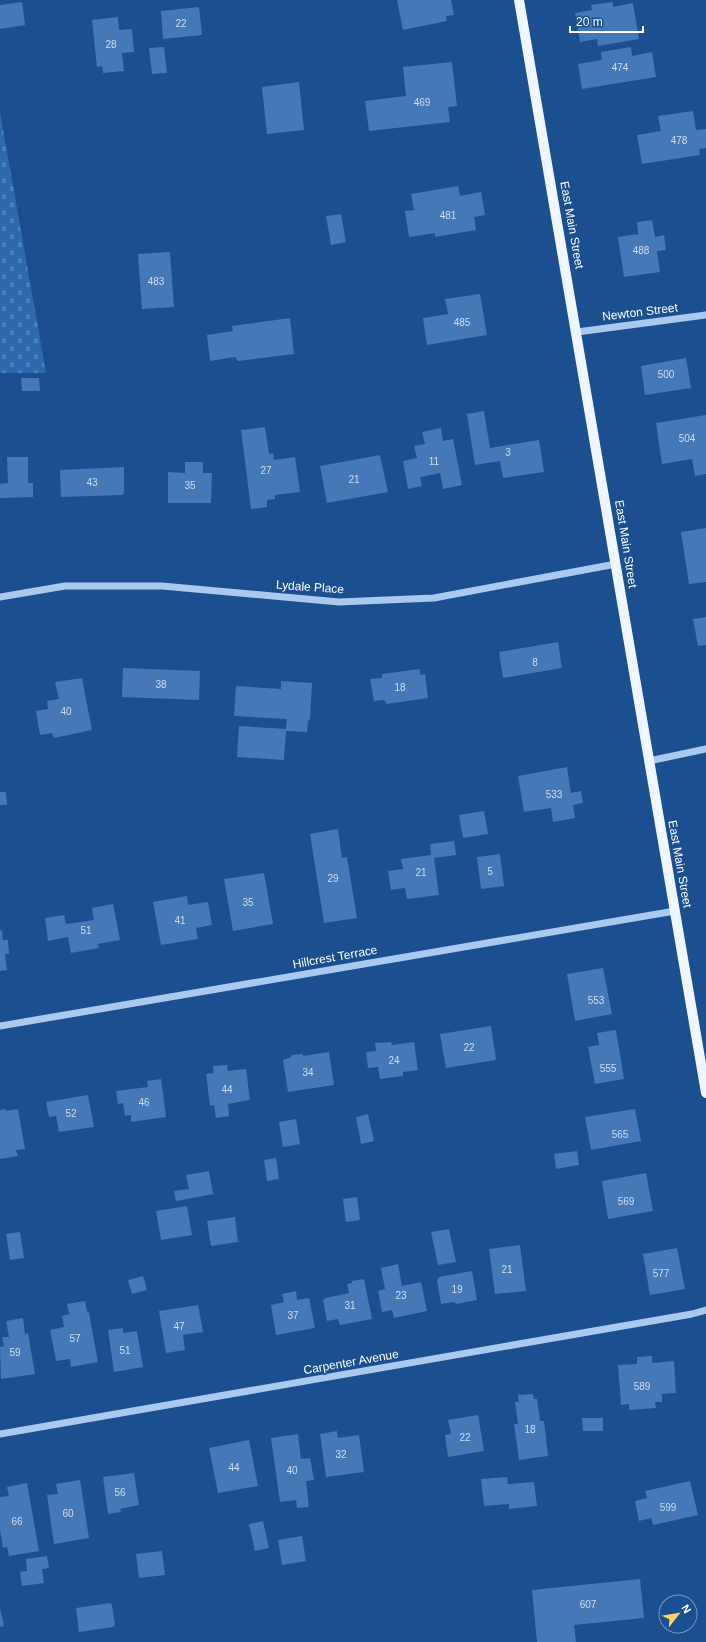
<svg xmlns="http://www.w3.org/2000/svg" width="706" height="1642" font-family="Arial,sans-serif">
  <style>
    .cemetery { fill: url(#cemetery-stones) }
    .building { fill: #4478b7 }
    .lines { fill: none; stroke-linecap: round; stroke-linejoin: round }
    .minor { stroke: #a9c9ee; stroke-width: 7 }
    .major { stroke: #f0f6ff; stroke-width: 10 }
    .labels { text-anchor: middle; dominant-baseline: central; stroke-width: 3.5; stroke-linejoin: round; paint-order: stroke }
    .number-label { font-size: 10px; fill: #d0dded }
    .street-label { font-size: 12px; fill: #fff; stroke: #1b4f8f }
  </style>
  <defs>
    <pattern id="cemetery-stones" width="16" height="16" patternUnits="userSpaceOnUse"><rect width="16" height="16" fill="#2e69ad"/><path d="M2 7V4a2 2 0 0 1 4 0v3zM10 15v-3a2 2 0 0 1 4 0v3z" fill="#4d80b9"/></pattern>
  </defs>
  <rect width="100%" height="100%" fill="#1b4f8f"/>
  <path class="cemetery" d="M0 112 46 373H0Z"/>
  <path class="building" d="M397 0H451L454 15 446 16 447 21 403 30Z
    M22 2 25 25 0 29V5Z
    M613 2V7L633 3 639 39 598 46 597 39 580 42 575 13 592 10 591 5Z
    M199 7 202 35 163 39 161 11Z
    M118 17 119 30 132 29 134 52 122 53 124 71 103 73 102 66 97 67 92 20Z
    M164 47 167 73 152 74 149 48Z
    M631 47 632 56 652 52 656 77 582 89 578 64 602 60 601 52Z
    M452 62 457 106 448 107 450 122 369 131 365 101 406 96 403 67Z
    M299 82 304 130 267 134 262 87Z
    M693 111 696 130 706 129V148L699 149 700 155 642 164 637 135 661 131 658 116Z
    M458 186 460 196 481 192 485 215 474 217 476 230 435 237V233L409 237 405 211 414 210 411 194Z
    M341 214 346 242 331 245 326 216Z
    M652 220 655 237 664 235 666 250 657 251 660 272 624 277 618 237 638 234 637 222Z
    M170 252 174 307 142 309 138 254Z
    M480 294 487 335 427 345 423 318 448 314 445 299Z
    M290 318 294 354 238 361 235 357 210 361 207 335 233 331 232 326Z
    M686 358 691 388 645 395 641 366Z
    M21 378H39L40 391H22Z
    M484 411 490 448 539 440 544 472 503 478 500 461 475 465 467 414Z
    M706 415V474L695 476 692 459 662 464 656 423Z
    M265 427 269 454 273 453 274 460 295 457 300 492 275 495V499L267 500V507L251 509 241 430Z
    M441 428 443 441 453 439 462 485 443 489 440 473 420 477 422 486 408 489 403 461 417 458 414 446 425 444 422 432Z
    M380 455 388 492 327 503 320 466Z
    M7 457H28V483H33V497L0 498V484L8 483Z
    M185 462H203V473H212L211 503H168V472L185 473Z
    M124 467V493L122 495 61 497 60 470Z
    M706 528V582L689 584 681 532Z
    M706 617V645L698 646 693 619Z
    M558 642 562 668 503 678 499 652Z
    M123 668 200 671 199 700 122 697Z
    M420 669V675L425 674 428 698 387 704 384 700 374 701 370 679 382 678V674Z
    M82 678 92 730 54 738 52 733 40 735 36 711 48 709 47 701 59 699 55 682Z
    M281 681 312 683 310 719 308 721 307 732 286 731 284 760 237 757 239 726 286 729 287 719 234 716 236 686 281 689Z
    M567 767 571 793 581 791 583 803 573 805 575 818 553 822 551 808 524 812 518 776Z
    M0 792H6L7 805H0Z
    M484 811 488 834 463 838 459 815Z
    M338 829 342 858 347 857 357 918 324 923 310 834Z
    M454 841 456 855 434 858 439 895 407 899 405 888 391 890 388 871 403 869 401 859 431 855 430 844Z
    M500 854 504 886 481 889 477 857Z
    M264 873 273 924 233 931 224 879Z
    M187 896 188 905 208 902 212 925 196 928 198 939 161 945 153 902Z
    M113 904 120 940 98 944 99 948 71 953 68 937 48 941 45 918 64 915 66 924 94 920 92 908Z
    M2 930 3 940H8L9 954H5L7 970 0 971V931Z
    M603 968 612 1014 575 1021 567 974Z
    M491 1026 496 1060 446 1068 440 1034Z
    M616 1030 624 1079 595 1084 588 1047 599 1045 597 1033Z
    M391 1042 392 1045 414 1042 418 1070 403 1072V1076L380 1079 378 1067 368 1068 366 1052 376 1051 375 1043Z
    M329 1052 334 1085 288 1092 283 1060 290 1058 292 1055 303 1054V1056Z
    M227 1065 228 1071 246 1069 250 1100 228 1104 229 1116 216 1118 214 1105 210 1106 206 1074 214 1073 213 1066Z
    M161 1079 166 1117 131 1122V1115L125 1116 123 1103 118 1104 116 1091 148 1087 147 1081Z
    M88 1095 94 1127 59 1132 56 1116 49 1117 46 1102Z
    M6 1109V1111L18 1109 25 1149 16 1150 18 1156 0 1159V1110Z
    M635 1109 641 1141 591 1150 585 1117Z
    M368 1114 374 1141 361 1144 356 1117Z
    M296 1119 300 1144 283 1147 279 1122Z
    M577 1151 579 1165 556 1169 554 1154Z
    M276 1158 279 1179 267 1181 264 1160Z
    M209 1171 213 1194 176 1201 174 1191 189 1189 186 1175Z
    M646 1173 653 1211 608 1219 602 1181Z
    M357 1197 360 1220 346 1222 343 1199Z
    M187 1206 192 1235 161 1240 156 1211Z
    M235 1217 238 1242 211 1246 207 1221Z
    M449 1229 456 1262 438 1265 431 1232Z
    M20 1232 24 1258 10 1260 6 1234Z
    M520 1245 526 1291 495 1294 489 1249Z
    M677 1248 685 1289 650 1295 643 1254Z
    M398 1264 402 1286 421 1282 427 1311 394 1318 392 1310 382 1312 378 1291 385 1289 381 1268Z
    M472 1271 477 1300 456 1304 454 1302 441 1304 437 1280 439 1277Z
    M143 1276 147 1290 132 1294 128 1280Z
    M364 1279 372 1319 340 1325 338 1319 327 1321 323 1300 326 1298 349 1293 347 1284 352 1283V1281Z
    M296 1291 297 1300 309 1298 315 1328 276 1335 271 1305 284 1302 282 1294Z
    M85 1301 87 1311 89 1313 98 1362 71 1367 70 1359 56 1361 50 1330 64 1327 62 1316 69 1314 67 1304Z
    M198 1305 203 1332 183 1335 185 1350 166 1353 159 1311Z
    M23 1318 25 1334 28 1333 35 1374 1 1379 0 1347 4 1346 2 1337H9L6 1321Z
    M123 1328V1333L137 1331 143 1367 114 1372 108 1330Z
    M652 1356V1363L674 1361 676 1393 662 1394V1402H655L656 1408 629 1410V1404L621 1405 618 1365 637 1364V1357Z
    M533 1394 534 1399H537L540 1421H544L548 1456 519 1460 514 1424H518L515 1402H519L518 1395Z
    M478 1415 484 1451 448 1457 445 1435 451 1434 448 1420Z
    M582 1418H603V1431H583Z
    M337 1431 338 1438 359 1435 364 1472 326 1477 320 1434Z
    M298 1434 301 1459 310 1458 314 1480 306 1481 309 1507 297 1508 296 1500 280 1502 271 1438Z
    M249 1440 258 1486 218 1493 209 1448Z
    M134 1473 139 1505 120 1509 121 1512 108 1514 103 1477Z
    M507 1477 508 1484 534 1482 537 1506 509 1509V1504L484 1506 481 1479Z
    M80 1480 89 1538 54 1544 47 1495 58 1494 56 1484Z
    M690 1481 698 1515 653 1525 651 1518 639 1521 635 1501 647 1498 645 1491Z
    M27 1483 39 1551 9 1556 7 1547 3 1548 0 1530V1497L9 1496 7 1487Z
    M263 1521 269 1548 255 1551 249 1524Z
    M302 1536 306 1561 282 1565 278 1540Z
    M162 1551 165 1575 139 1578 136 1554Z
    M47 1556 49 1568 42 1569 44 1583 22 1586 20 1572 27 1571 26 1559Z
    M640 1579 644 1618 574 1625 576 1642H537L532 1590Z
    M110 1603 112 1605 115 1625 113 1627 79 1632 76 1608Z
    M0 1608 4 1626 0 1627Z"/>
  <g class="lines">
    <path class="minor" d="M577 332 706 315
      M0 597 65 586H162L339 602 434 598 616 564
      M649 761 706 749
      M0 1026 675 911
      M0 1434 692 1314 706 1310"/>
    <path class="major" d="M519 0 706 1093"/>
  </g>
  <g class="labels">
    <g class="number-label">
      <text x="181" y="23">22</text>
      <text x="111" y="44">28</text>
      <text x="620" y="67">474</text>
      <text x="422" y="102">469</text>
      <text x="679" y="140">478</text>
      <text x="448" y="215">481</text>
      <text x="641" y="250">488</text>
      <text x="156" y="281">483</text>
      <text x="462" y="322">485</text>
      <text x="666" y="374">500</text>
      <text x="687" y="438">504</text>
      <text x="508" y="452">3</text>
      <text x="434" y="461">11</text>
      <text x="266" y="470">27</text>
      <text x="354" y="479">21</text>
      <text x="92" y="482">43</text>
      <text x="190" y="485">35</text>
      <text x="535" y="662">8</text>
      <text x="161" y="684">38</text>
      <text x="400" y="687">18</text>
      <text x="66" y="711">40</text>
      <text x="554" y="794">533</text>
      <text x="490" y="871">5</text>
      <text x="421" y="872">21</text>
      <text x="333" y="878">29</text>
      <text x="248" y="902">35</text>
      <text x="180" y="920">41</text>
      <text x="86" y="930">51</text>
      <text x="596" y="1000">553</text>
      <text x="469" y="1047">22</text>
      <text x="394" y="1060">24</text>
      <text x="608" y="1068">555</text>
      <text x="308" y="1072">34</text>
      <text x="227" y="1089">44</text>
      <text x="144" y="1102">46</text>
      <text x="71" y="1113">52</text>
      <text x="620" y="1134">565</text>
      <text x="626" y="1201">569</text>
      <text x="507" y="1269">21</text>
      <text x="661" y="1273">577</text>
      <text x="457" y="1289">19</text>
      <text x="401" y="1295">23</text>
      <text x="350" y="1305">31</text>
      <text x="293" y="1315">37</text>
      <text x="179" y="1326">47</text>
      <text x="75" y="1338">57</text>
      <text x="125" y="1350">51</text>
      <text x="15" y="1352">59</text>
      <text x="642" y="1386">589</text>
      <text x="530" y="1429">18</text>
      <text x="465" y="1437">22</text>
      <text x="341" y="1454">32</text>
      <text x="234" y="1467">44</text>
      <text x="292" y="1470">40</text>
      <text x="120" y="1492">56</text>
      <text x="668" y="1507">599</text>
      <text x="68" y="1513">60</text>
      <text x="17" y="1521">66</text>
      <text x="588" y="1604">607</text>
    </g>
    <g class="street-label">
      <text transform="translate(572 225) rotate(80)">East Main Street</text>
      <text transform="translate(640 312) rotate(-7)">Newton Street</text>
      <text transform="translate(626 544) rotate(81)">East Main Street</text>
      <text transform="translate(310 587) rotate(4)">Lydale Place</text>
      <text transform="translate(680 864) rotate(80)">East Main Street</text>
      <text transform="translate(335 957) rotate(-10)">Hillcrest Terrace</text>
      <text transform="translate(351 1362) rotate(-10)">Carpenter Avenue</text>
    </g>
  </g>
  <g transform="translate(678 1614) rotate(59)"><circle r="19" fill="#1b4f8f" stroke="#7695bc"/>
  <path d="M0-3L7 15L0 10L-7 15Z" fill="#ffd166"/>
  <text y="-6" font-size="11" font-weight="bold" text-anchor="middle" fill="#ffffff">N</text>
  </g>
  <path d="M570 26v6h73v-6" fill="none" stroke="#ffffff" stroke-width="2"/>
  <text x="576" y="26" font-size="12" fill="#ffffff" stroke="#1b4f8f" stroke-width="3" paint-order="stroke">20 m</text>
</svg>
